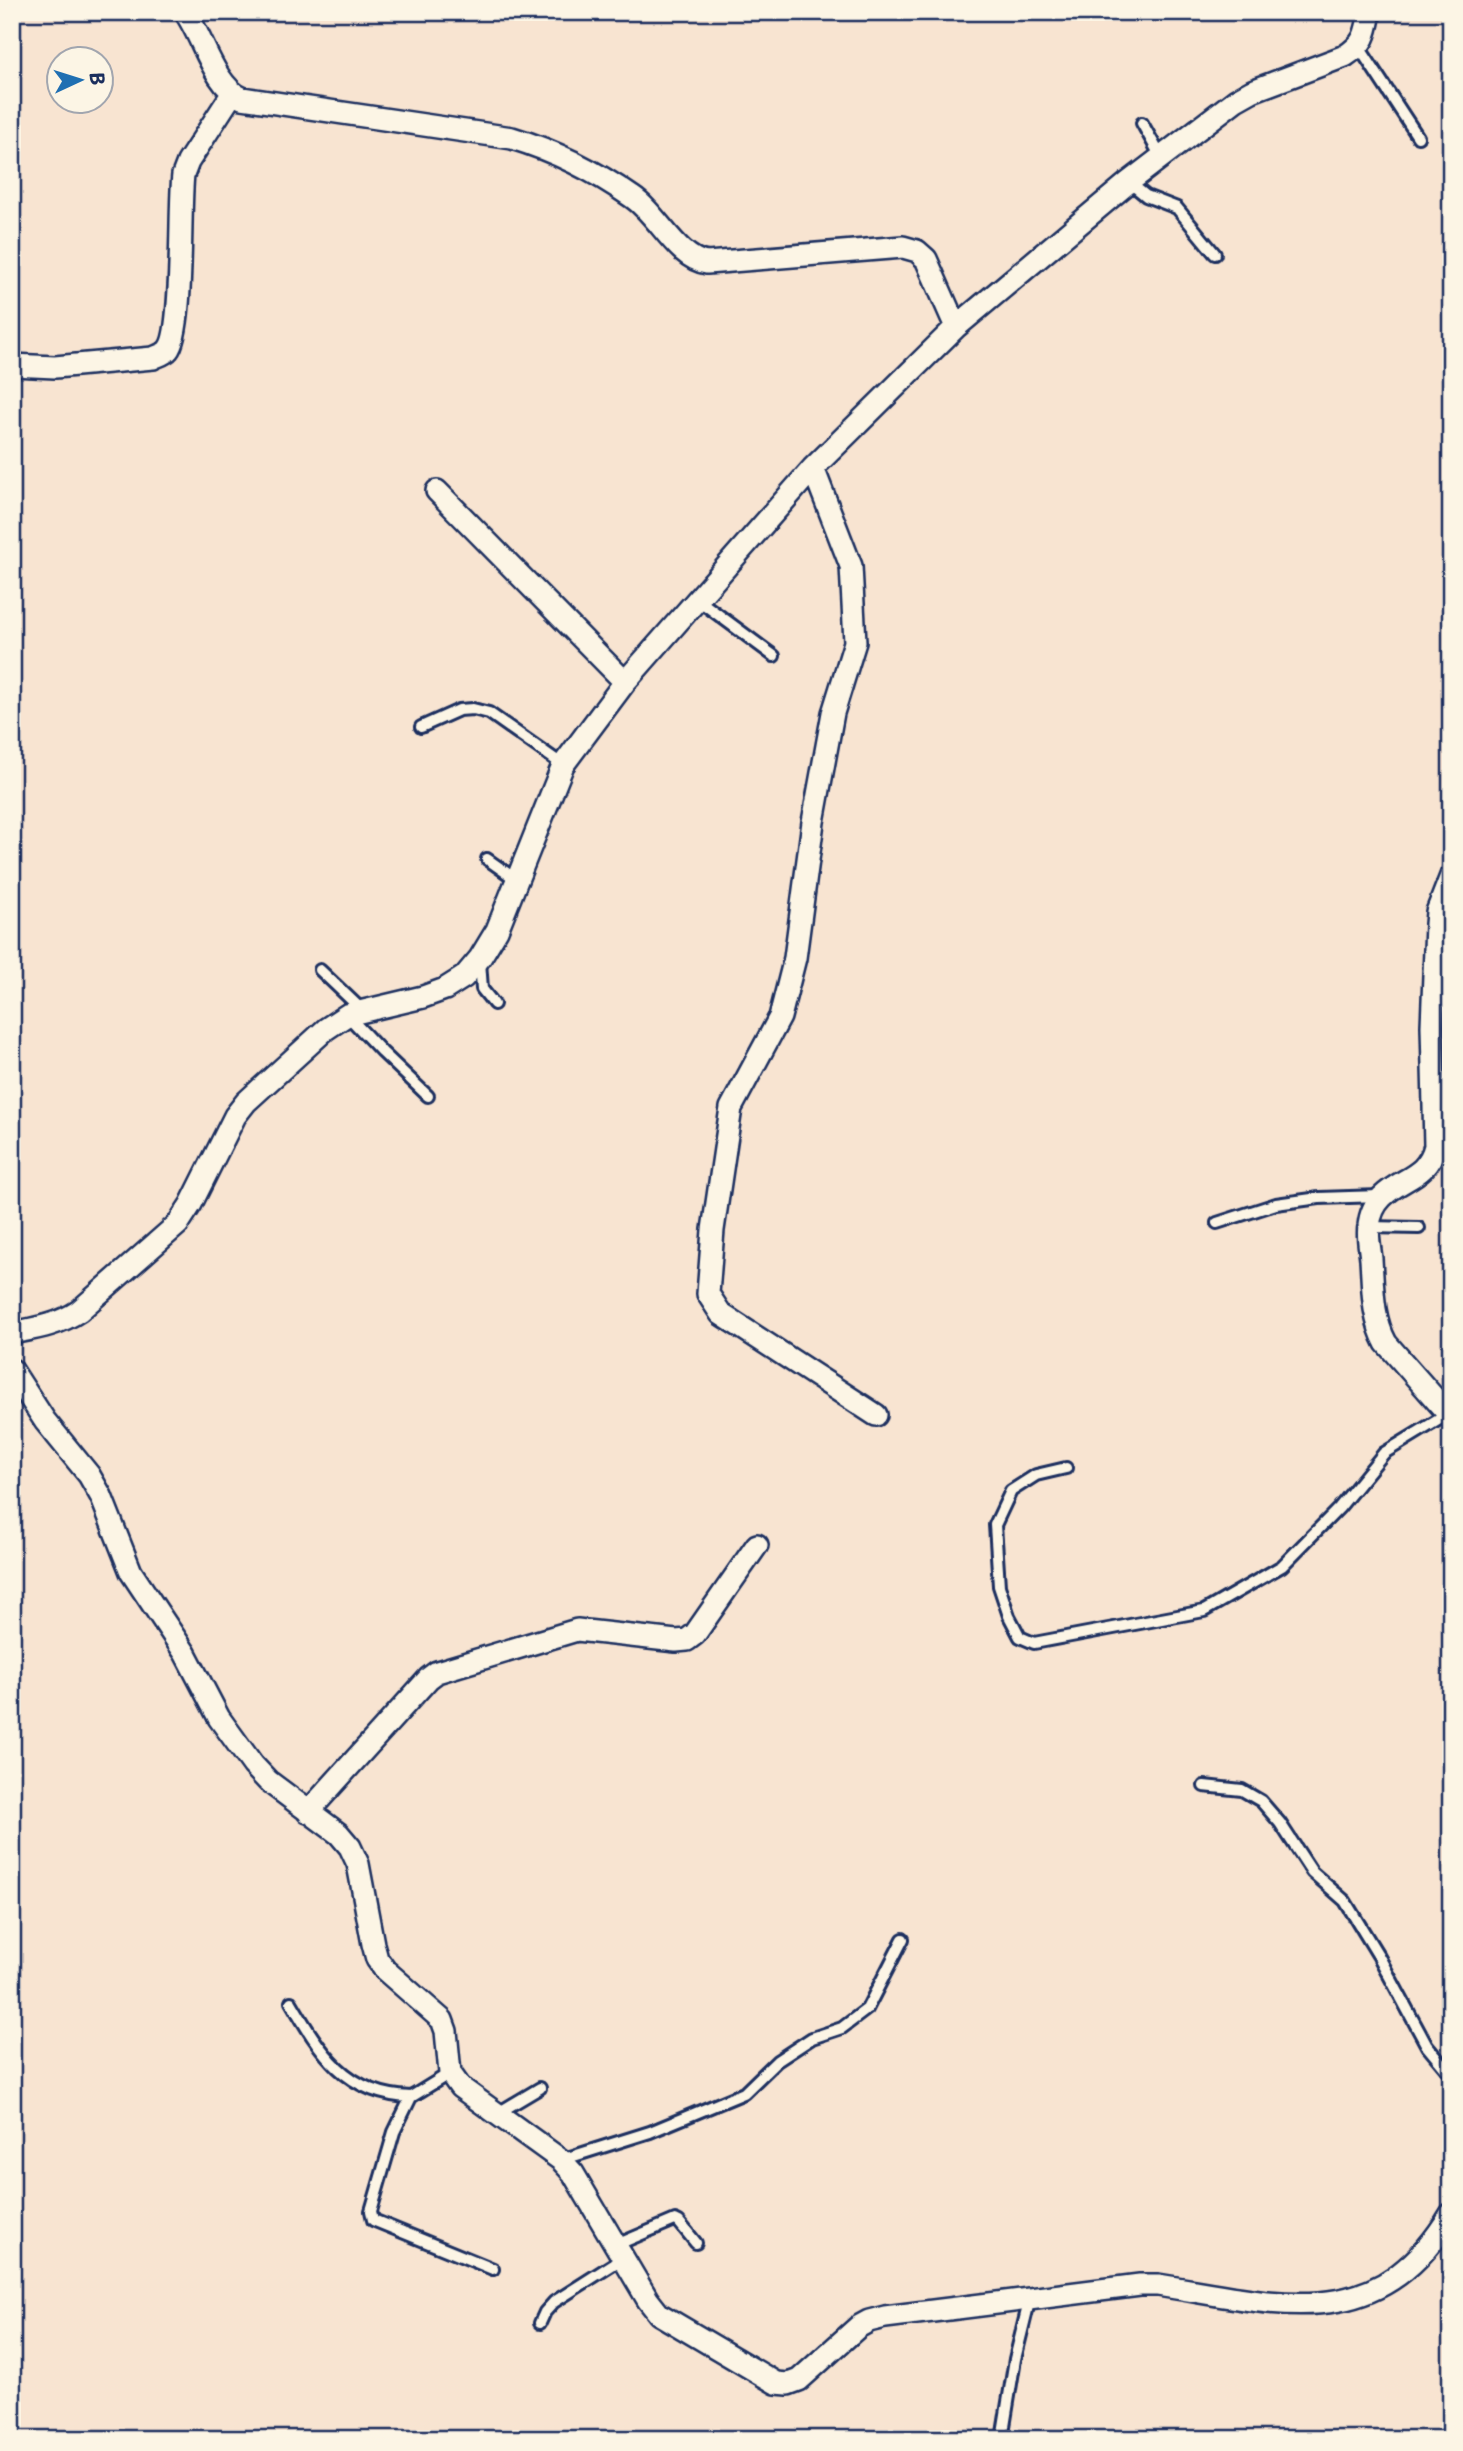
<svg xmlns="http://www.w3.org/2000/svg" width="1463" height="2451" font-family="'Playpen Sans',sans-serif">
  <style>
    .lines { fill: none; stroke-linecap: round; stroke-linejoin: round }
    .service-casing { stroke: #1b2f5e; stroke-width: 16 }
    .minor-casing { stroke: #1b2f5e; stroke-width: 26 }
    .service { stroke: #fcf5e5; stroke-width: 10 }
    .minor { stroke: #fcf5e5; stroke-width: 21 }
  </style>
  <rect width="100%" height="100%" fill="#f8e4d1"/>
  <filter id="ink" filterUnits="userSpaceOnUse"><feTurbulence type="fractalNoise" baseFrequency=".0143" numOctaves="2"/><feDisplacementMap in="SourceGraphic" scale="14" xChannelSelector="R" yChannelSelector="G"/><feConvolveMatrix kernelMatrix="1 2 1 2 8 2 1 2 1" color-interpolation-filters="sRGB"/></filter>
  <g filter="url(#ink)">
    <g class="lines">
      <g class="service-casing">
        <path id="service" d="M1359 47 1418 137
          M1142 123 1161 157
          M1129 182 1146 196 1177 208 1215 254
          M697 599 774 656
          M421 727 459 710 473 709 489 713 563 765
          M487 859 518 881
          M480 961 482 989 494 1004
          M320 970 362 1010
          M347 1015 382 1052 428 1096
          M1217 1223 1276 1204 1319 1198 1380 1196
          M1368 1227 1419 1228
          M1066 1468 1036 1475 1011 1491 995 1525 999 1586 1009 1616 1020 1637 1034 1643 1204 1611 1282 1566 1339 1508 1384 1453 1448 1414
          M1450 1589 1449 1543 1451 1519
          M1204 1786 1242 1790 1261 1801 1280 1823 1312 1872 1345 1901 1378 1955 1427 2046 1451 2075
          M291 2002C321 2053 346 2095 411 2097
          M450 2073 411 2097 394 2132 371 2211 373 2220 493 2269
          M498 2113 540 2088
          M561 2160 650 2132 744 2093 777 2061 812 2038 842 2028 867 2009 903 1939
          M616 2245 675 2220 679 2222 696 2243
          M540 2323 545 2312 554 2302 623 2258
          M1002 2439 1015 2359 1030 2298"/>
      </g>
      <g class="minor-casing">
        <path id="minor" d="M185 12C203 37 214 86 242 98L512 138C555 151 595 171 632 197 658 214 677 259 707 263L903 247 917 251 926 259 956 327
          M12 365 55 367 153 358C157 356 165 354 168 350 184 332 179 206 183 175L188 162 232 94
          M813 468 851 566 855 642 833 713 813 822 795 958 780 1017 731 1108 713 1230 708 1294 721 1314 876 1415
          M437 491 625 682
          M1451 876 1437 912 1436 924 1432 1026 1435 1146C1427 1178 1402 1177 1382 1197 1374 1205 1370 1215 1369 1226 1367 1236 1370 1248 1371 1259 1373 1288 1372 1317 1386 1343L1451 1417
          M12 1333C37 1328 58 1325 79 1311L178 1224 191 1204 235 1116 246 1102 326 1029 347 1015 423 997 445 989 464 977 480 958 497 930 563 765 625 682 813 468 956 327 1129 182 1236 100 1252 91 1345 56C1365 43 1366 34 1370 12
          M12 1370 45 1421 89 1475 101 1496 131 1572 185 1653 219 1718 253 1765 268 1781 339 1834 350 1847 358 1864 373 1944 377 1959 385 1970 442 2020 446 2031 450 2073 460 2087 561 2160 573 2173 648 2300 659 2314 776 2383 788 2384 799 2380 858 2327 869 2321 885 2317 1140 2285H1158C1276 2303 1377 2338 1451 2214
          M308 1812 429 1678 437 1672 577 1630 676 1641 687 1640 695 1634 757 1545"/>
      </g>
      <use href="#service" class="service"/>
      <use href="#minor" class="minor"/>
    </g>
  </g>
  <rect width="1463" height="2451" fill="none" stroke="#fcf5e5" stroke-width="42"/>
  <rect x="21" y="21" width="1421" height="2409" fill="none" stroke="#1b2f5e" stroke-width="2.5" filter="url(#ink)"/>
  <g transform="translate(80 80) rotate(86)"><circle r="33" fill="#fcf5e5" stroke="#a2a6af" stroke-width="2"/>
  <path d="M0-5L12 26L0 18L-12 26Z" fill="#1f6fb2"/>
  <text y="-10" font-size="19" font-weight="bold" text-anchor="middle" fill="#1b2f5e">B</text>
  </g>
</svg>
